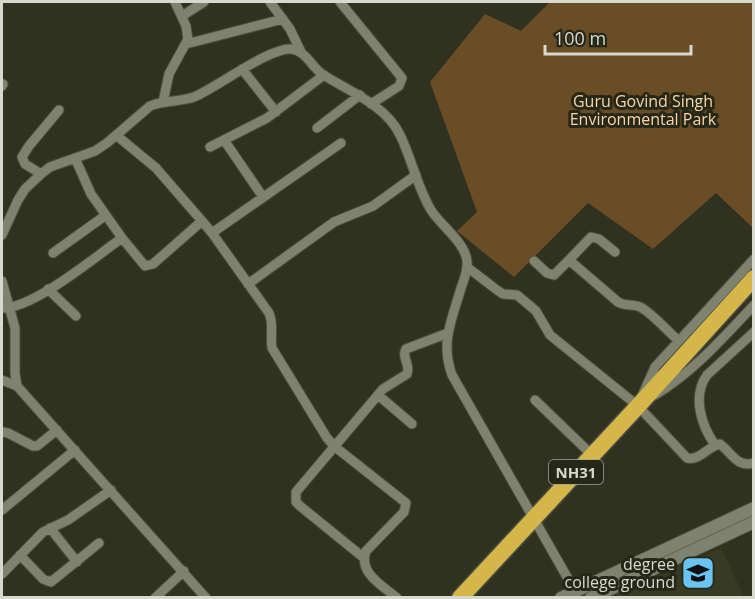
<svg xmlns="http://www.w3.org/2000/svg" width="755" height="599" font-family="'Open Sans',sans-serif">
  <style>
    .built { fill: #373b23 }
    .green { fill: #6a4c25 }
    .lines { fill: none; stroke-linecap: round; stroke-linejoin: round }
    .street-casing { stroke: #4d4f41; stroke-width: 11 }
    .secondary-casing { stroke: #4d4f41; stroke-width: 14 }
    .highway-casing { stroke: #4d4f41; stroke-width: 19 }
    .street { stroke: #7e826e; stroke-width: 9 }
    .secondary { stroke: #7e826e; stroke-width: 12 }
    .highway { stroke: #d4b649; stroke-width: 16 }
    .labels { text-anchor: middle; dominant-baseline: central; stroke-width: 6; stroke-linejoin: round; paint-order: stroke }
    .shield { fill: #252817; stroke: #a2a498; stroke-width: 1.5 }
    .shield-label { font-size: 15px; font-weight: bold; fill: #d7d9cf }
    .park-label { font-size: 16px; fill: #fad4a9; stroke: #252817 }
    .poi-label { font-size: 16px; fill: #d7d9cf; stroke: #252817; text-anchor: end }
  </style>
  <rect width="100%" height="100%" fill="#2f3221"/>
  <path class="built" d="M721 548 744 597 606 598Z"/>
  <path class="green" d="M550 2H753V228L716 193 653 249 588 203 514 277 457 231 477 212 430 82 485 14 521 31Z"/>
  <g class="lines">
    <g class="street-casing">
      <path id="street" d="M270 2 290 29 301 52
        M340 2 402 78 399 86 371 104
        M182 16 204 2
        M186 44 283 19
        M242 69 276 112
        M2 86 3 84
        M163 102 169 74 188 39 186 26 175 2
        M317 128 360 95
        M116 135 156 168 202 221
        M224 140 263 197
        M210 147 267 118 324 75
        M75 158 91 194 122 238 145 266 153 264 202 221 212 233 269 313C274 324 270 336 272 348L327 438 334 446 406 503 404 512 366 551C358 573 382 585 397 598
        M41 174 25 164 22 157 29 146 59 110
        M212 233 341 143
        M2 235 18 200 25 189 41 174 50 167 95 151 107 143 150 106C164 100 180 102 194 97 216 88 270 47 291 49 305 50 312 67 322 74 348 91 386 105 400 135 412 159 417 187 431 210 441 226 465 242 467 261 468 270 464 280 461 288 452 320 440 342 452 375L575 591
        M53 253 106 215
        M569 260 591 237 599 239 615 252
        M534 261 547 273 554 275 569 260 618 302C626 307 634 303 642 308 655 316 667 331 679 341
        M467 267 497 290 503 294 517 295 536 311 550 335 638 406 687 458C700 461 708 446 720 444 732 453 737 468 754 463
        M2 281 15 328V373L17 386 206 598
        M248 284 334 222 373 206 416 175
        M48 289 76 316
        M2 308C33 309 95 257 122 238
        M2 380 17 386
        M378 395 412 424
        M655 395C693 372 723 338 754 305
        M642 396 655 367 754 259
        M535 400 592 455
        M2 432 8 433 33 446H37L57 430
        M715 445C701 425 692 396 707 375L754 332
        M2 510 75 450
        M50 528 77 562
        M20 555 43 579 51 582 99 543
        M364 558 300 506 296 502V492L383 389 407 374C411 365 401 357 406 349L448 333
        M2 574 43 532 68 520 111 490
        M155 598 184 571"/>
    </g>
    <g class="secondary-casing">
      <path id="secondary" d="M561 598 754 508
        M591 598 754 522"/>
    </g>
    <g class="highway-casing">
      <path id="highway" d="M460 598 638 406 754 278"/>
    </g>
    <use href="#street" class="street"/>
    <use href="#secondary" class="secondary"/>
    <use href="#highway" class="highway"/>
  </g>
  <defs>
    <g id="university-square" transform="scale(1.725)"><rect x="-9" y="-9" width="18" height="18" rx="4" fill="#69c4f1" stroke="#252817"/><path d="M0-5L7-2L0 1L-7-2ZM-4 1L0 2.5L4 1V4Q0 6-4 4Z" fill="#111"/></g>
  </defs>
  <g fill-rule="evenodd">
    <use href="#university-square" x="698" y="573"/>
  </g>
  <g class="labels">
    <rect class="shield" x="549" y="460" width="54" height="24" rx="4.5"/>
    <g class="shield-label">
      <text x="576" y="472">NH31</text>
    </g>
    <g class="park-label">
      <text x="643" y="101">Guru Govind Singh<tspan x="643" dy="18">Environmental Park</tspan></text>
    </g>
    <g class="poi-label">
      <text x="675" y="564">degree<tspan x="675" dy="18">college ground</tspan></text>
    </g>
  </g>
  <rect width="755" height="599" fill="none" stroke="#d7d9cf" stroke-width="6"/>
  <path d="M545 45v9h146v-9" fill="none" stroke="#d7d9cf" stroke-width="3"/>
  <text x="554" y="45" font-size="18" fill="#d7d9cf" stroke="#252817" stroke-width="4.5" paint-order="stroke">100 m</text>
</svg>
